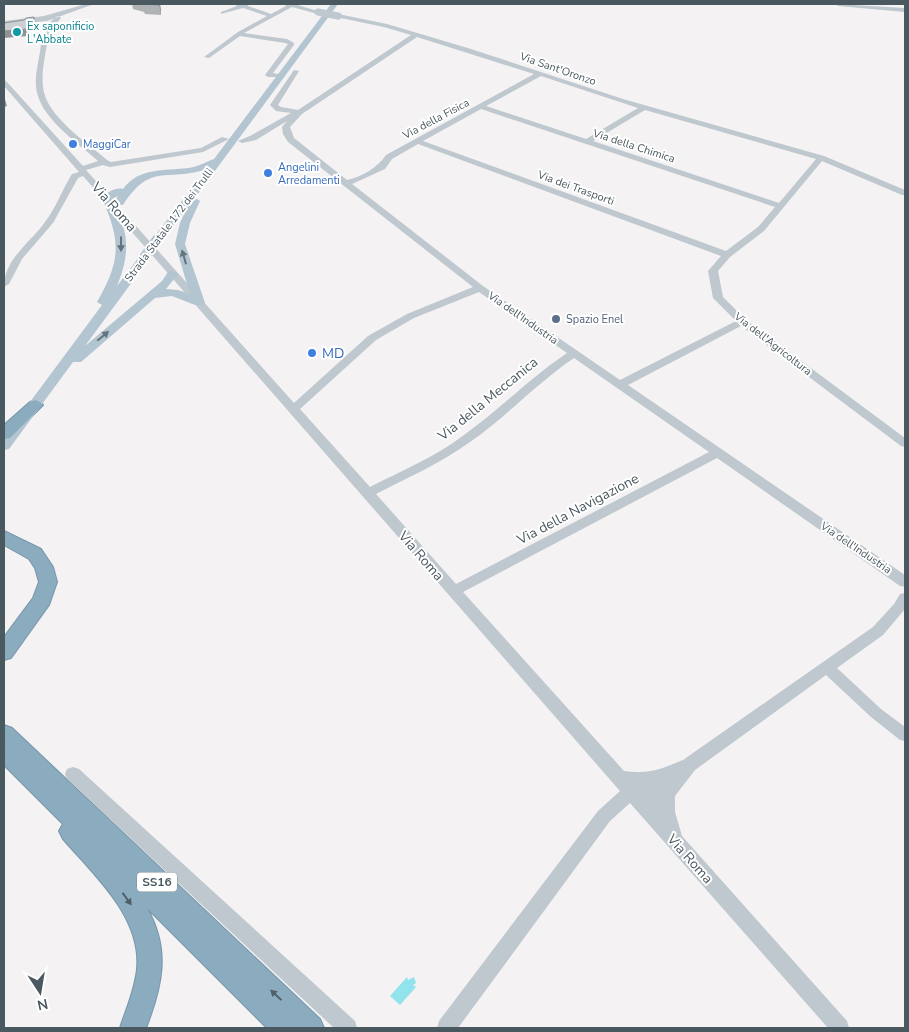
<svg xmlns="http://www.w3.org/2000/svg" width="909" height="1032" font-family="'Nunito Sans',sans-serif">
  <style>
    .water { fill: #91e4ec }
    .lines { fill: none; stroke-linecap: round; stroke-linejoin: round }
    .highway-casing { stroke: #7796ab; stroke-width: 2 }
    .minor { fill: #bec8ce; fill-rule: evenodd }
    .major { fill: #b3c5d0; fill-rule: evenodd }
    .highway { fill: #8babbf; fill-rule: evenodd }
    .minor-bridge { stroke: #bec8ce; stroke-width: 7 }
    .major-bridge { stroke: #b3c5d0; stroke-width: 10 }
    .wall { fill: #afb3b6 }
    .shaded-wall { fill: #8f9294 }
    .building { fill: #ccd0d4; stroke: #8f9294 }
    .oneway { fill: #64737c }
    .oneway2 { fill: #50606a }
    .culture-dot { fill: #0f9aa8; stroke: #fff; stroke-width: 2 }
    .shop-dot { fill: #3f7fe0; stroke: #fff; stroke-width: 2 }
    .service-dot { fill: #5c6f8a; stroke: #fff; stroke-width: 2 }
    .labels { text-anchor: middle; dominant-baseline: central; stroke-width: 4; stroke-linejoin: round; paint-order: stroke }
    .far-culture-label { font-size: 11px; fill: #0d838f; stroke: #fff; text-anchor: start }
    .far-street-label { font-size: 11px; fill: #4a5860; stroke: #fff }
    .far-shop-label { font-size: 11px; fill: #366cbe; stroke: #fff; text-anchor: start }
    .far-service-label { font-size: 11px; fill: #4e5e75; stroke: #fff; text-anchor: start }
    .shield { fill: #fff; stroke: #808a90; stroke-width: 1 }
    .shield-label { font-size: 12px; font-weight: bold; fill: #4a5860 }
    .street-label { font-size: 14px; fill: #4a5860; stroke: #fff }
    .shop-label { font-size: 14px; fill: #366cbe; stroke: #fff; text-anchor: start }
  </style>
  <rect width="100%" height="100%" fill="#f4f2f3"/>
  <path class="water" d="M407 977 408 980 414 977 416 983 413 985 416 987 400 1005 390 996Z"/>
  <g class="lines">
    <g class="highway-casing">
      <path id="highway" d="M35 400 40 402 43 405 10 438 4 439V425L30 402Z
        M4 531 41 549 53 567 57 582 49 605 11 658 4 660V637L33 598 39 582 35 568 29 559 4 545Z
        M4 725 12 728 320 1019 324 1028H267L147 908C171 950 162 987 146 1028H120C126 1009 135 990 137 969 142 917 94 875 63 839L59 831 63 824 4 765V751L6 750 4 748Z"/>
    </g>
    <path class="minor" d="M86 4H94L47 21 4 25V21L44 16Z
      M234 4H248V6L271 14 286 6 284 4H294L321 12 318 14 292 7 244 33 287 39 294 43V45L273 73 282 75V77H268L265 75 288 44 285 43 240 36 209 58 204 57 238 32 267 16 243 8 221 14V12L237 6Z
      M835 4 905 8V12L838 6Z
      M338 14 387 24 471 49 623 99 824 156 905 190V195H902L822 161 764 231 730 257 718 271 723 297 746 320 905 438V447L901 446 741 326 628 385 905 575V587L900 586 717 458 463 592 624 771C650 774 659 770 683 760L873 627 894 604 900 594 905 593V609L883 635 837 668 881 709 905 727V741L900 740 871 717 826 675 695 770 675 796V812L682 836 847 1021 849 1028H828L630 803 610 821 458 1028H437L439 1021 598 811 620 791 83 176 78 178 53 223 22 259 9 284 4 287C4 259 30 243 45 222 56 208 62 190 72 174L79 172 4 86V80L6 81 83 166 98 161C77 142 38 117 36 86 35 76 38 63 40 52 42 38 44 24 58 16L61 18 51 30 48 37C46 53 41 71 43 87 46 116 85 141 107 160L111 162 201 148 222 137 229 139 203 152 110 167 103 165 86 170 294 403 368 336 407 314 473 287 288 142 283 134 282 127 287 121 256 140 242 143 238 141 250 136 291 113 276 111 270 105 294 70 299 71 278 105 281 107 298 110 411 35 384 27 336 17ZM417 37 534 74 386 155C378 167 362 177 347 180L294 138 290 127 302 114ZM541 76 638 108 586 139 486 106ZM481 109 775 207 758 227 726 251 423 141ZM645 110 816 159 779 203 593 141ZM418 144 721 256 708 271 713 298 736 321 620 380 483 286 352 184 385 169 392 159ZM479 292 567 353C530 378 500 409 464 435 435 457 401 471 370 487L300 409 376 340 414 318ZM574 358 709 452 456 584 376 494C407 478 441 463 470 442 506 417 537 383 574 358Z
      M73 767 79 769 355 1021 357 1028H334L67 779 65 774 67 769Z"/>
    <path class="major" d="M331 4H338L195 198 200 201 190 223 185 244 205 303 203 305H195L172 296 155 298 81 362H73L9 449 4 450V437L102 305 97 302C121 260 121 242 102 198 106 193 116 187 123 189 139 167 165 171 188 168 198 167 205 162 214 159ZM207 169 153 238 154 240H162L187 208 180 223 175 244 190 294 178 290 166 289 178 274 172 271 168 272 162 281 85 346 149 259 143 256 139 257 117 286C130 254 129 235 115 204L123 205C152 161 165 183 207 169ZM118 196 114 203 113 199Z"/>
    <use href="#highway" class="highway"/>
    <path class="minor-bridge" d="M318 12 338 16"/>
    <path class="major-bridge" d="M143 259 158 238"/>
  </g>
  <path class="wall" d="M132 4H160L161 15 145 14 144 12 133 9Z"/>
  <path class="shaded-wall" d="M159 4H160L161 10V15Z
    M34 17 36 24 35 30H31L28 36 4 38V31L29 23Z
    M4 96 7 106 4 107Z"/>
  <path class="building" d="M144 4H159V5Z
    M34 17 33 23H29L26 29 4 31V23L24 20 26 18Z"/>
  <defs><path id="oneway-solid" d="M-6-.8H1V-3.2L6.5 0L1 3.2V.8H-6Z" transform="scale(1.25)"/></defs>
  <g class="oneway">
    <use href="#oneway-solid" transform="translate(121 244) rotate(90)"/>
    <use href="#oneway-solid" transform="translate(184 257) rotate(-106)"/>
    <use href="#oneway-solid" transform="translate(103 336) rotate(-40)"/>
  </g>
  <g class="oneway2">
    <use href="#oneway-solid" transform="translate(127 899) rotate(54)"/>
    <use href="#oneway-solid" transform="translate(276 995) rotate(-137)"/>
  </g>
  <circle class="culture-dot" cx="17" cy="32" r="5"/>
  <g class="shop-dot">
    <circle cx="73" cy="144" r="5"/>
    <circle cx="268" cy="173" r="5"/>
    <circle cx="312" cy="353" r="5"/>
  </g>
  <circle class="service-dot" cx="556" cy="319" r="5"/>
  <g class="labels">
    <g class="far-culture-label">
      <text x="27" y="26">Ex saponificio<tspan x="27" dy="13">L'Abbate</tspan></text>
    </g>
    <g class="far-street-label">
      <text transform="translate(558 69) rotate(19)">Via Sant'Oronzo</text>
      <text transform="translate(436 119) rotate(-28)">Via della Fisica</text>
      <text transform="translate(634 146) rotate(18)">Via della Chimica</text>
      <text transform="translate(576 188) rotate(20)">Via dei Trasporti</text>
      <text transform="translate(169 225) rotate(-53)">Strada Statale 172 dei Trulli</text>
      <text transform="translate(523 318) rotate(35)">Via dell'Industria</text>
      <text transform="translate(773 344) rotate(38)">Via dell'Agricoltura</text>
      <text transform="translate(856 548) rotate(34)">Via dell'Industria</text>
    </g>
    <g class="far-shop-label">
      <text x="83" y="144">MaggiCar</text>
      <text x="278" y="167">Angelini<tspan x="278" dy="13">Arredamenti</tspan></text>
    </g>
    <g class="far-service-label">
      <text x="566" y="319">Spazio Enel</text>
    </g>
    <rect class="shield" x="137" y="872.5" width="40" height="19" rx="4"/>
    <g class="shield-label">
      <text x="157" y="882">SS16</text>
    </g>
    <g class="street-label">
      <text transform="translate(114 207) rotate(49)">Via Roma</text>
      <text transform="translate(488 399) rotate(-39)">Via della Meccanica</text>
      <text transform="translate(578 509) rotate(-28)">Via della Navigazione</text>
      <text transform="translate(421 556) rotate(49)">Via Roma</text>
      <text transform="translate(690 859) rotate(48)">Via Roma</text>
    </g>
    <g class="shop-label">
      <text x="322" y="353">MD</text>
    </g>
  </g>
  <rect width="909" height="1032" fill="none" stroke="#4a5860" stroke-width="10"/>
  <g transform="translate(40 992) rotate(168)" stroke="#ffffff" stroke-width="4" paint-order="stroke">
  <path d="M0-4L9 19L0 12L-9 19Z" fill="#4a5860"/>
  <text y="-8" font-size="14" font-weight="bold" text-anchor="middle" fill="#4a5860">N</text>
  </g>
</svg>
